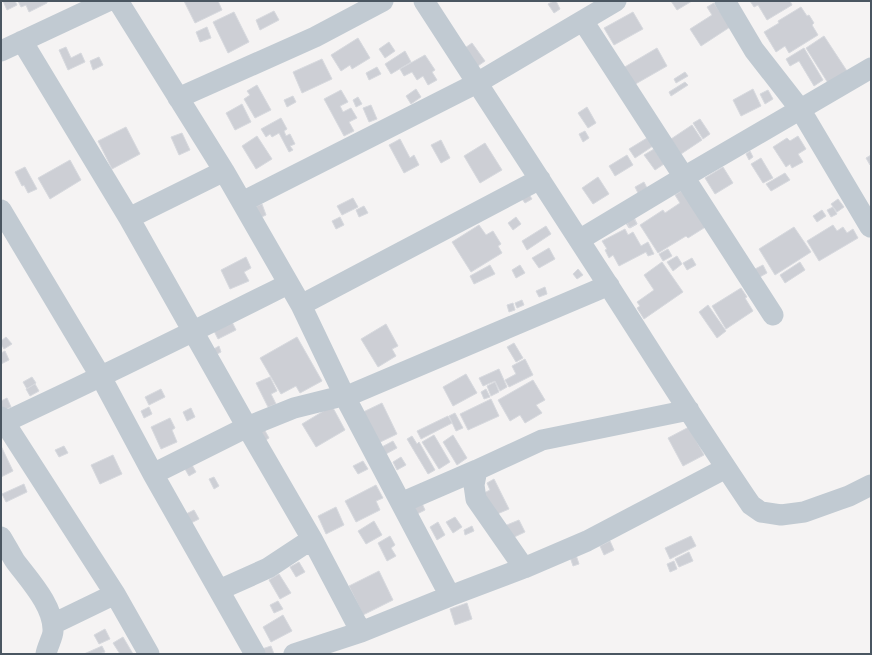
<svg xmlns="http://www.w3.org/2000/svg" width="872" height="655" font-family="Jost,sans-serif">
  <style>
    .building { fill: #cdcfd5; stroke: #d7d9de }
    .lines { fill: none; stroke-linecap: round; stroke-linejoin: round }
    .minor { stroke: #c1cad2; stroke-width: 21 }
  </style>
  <rect width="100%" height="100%" fill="#f5f3f3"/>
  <path class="building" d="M3 1H15L17 5 7 10Z
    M18 1H47V3L29 12 26 5 21 7Z
    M184 1H218L222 10 195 23Z
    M554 1H556L560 9 554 13 548 4Z
    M671 1H692L677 10Z
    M750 1H790L792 5 767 20 758 5 754 7Z
    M714 3 730 27 701 46 690 29 712 15 707 7Z
    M801 7 807 16 809 15 814 23 812 25 818 35 789 53 785 46 776 52 764 32 779 23 778 21Z
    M274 11 279 20 260 30 256 20Z
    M234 12 249 42 228 53 213 22Z
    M633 12 643 29 614 45 604 28Z
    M207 27 211 38 200 42 196 32Z
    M824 36 847 71 828 83 806 48Z
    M358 38 370 58 352 69 350 65 341 71 331 55Z
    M389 42 395 51 385 58 379 49Z
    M472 43 485 61 475 68 462 50Z
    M66 47 71 58 81 53 85 62 68 70 59 50Z
    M657 48 667 66 632 86 623 68Z
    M804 48 823 80 814 86 799 61 790 66 786 59Z
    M405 51 411 62 391 74 385 64Z
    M425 55 435 70 432 72 437 80 428 85 423 76 417 80 412 72 404 76 400 69Z
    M99 57 103 65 93 70 90 61Z
    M322 59 332 79 302 93 293 72Z
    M377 67 381 74 369 80 366 73Z
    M685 72 688 76 676 83 674 79Z
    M685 82 688 85 671 96 669 92Z
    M257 85 271 110 255 118 244 99 250 95 247 91Z
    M416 89 421 97 411 104 406 96Z
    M753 89 761 106 741 116 733 100Z
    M341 90 348 102 340 106 343 112 351 108 357 118 349 122 354 131 344 136 324 99Z
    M768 90 773 99 765 104 760 94Z
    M293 96 296 102 287 107 284 100Z
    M358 97 362 104 356 107 353 100Z
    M242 104 251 122 235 130 226 113Z
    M371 105 377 119 369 122 363 108Z
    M587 107 596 123 588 128 578 113Z
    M281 118 287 129 284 131 286 136 290 134 295 144 290 146 293 150 289 152 279 133 272 137 270 134 266 137 261 129Z
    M700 119 710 134 703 139 693 123Z
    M692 125 702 140 681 154 671 139Z
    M126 127 140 154 112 169 98 141Z
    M585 131 589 138 583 142 579 134Z
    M182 133 190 150 179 155 171 137Z
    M257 136 272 159 256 169 242 146Z
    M798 136 806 149 798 154 803 162 792 168 790 164 786 167 773 147 787 138 790 141Z
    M647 138 653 146 635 158 629 149Z
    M400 139 410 158 414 155 419 165 404 173 389 145Z
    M441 140 450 158 441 163 431 145Z
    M485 143 502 170 480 183 464 156Z
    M654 149 664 164 655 170 644 155Z
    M750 151 753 157 749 160 746 154Z
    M627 155 633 165 615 176 609 166Z
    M871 155V164L870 165 866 158Z
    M761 158 773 178 763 183 751 164Z
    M70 160 81 180 50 199 38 178Z
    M25 167 37 189 28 193 24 185 22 186 15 172Z
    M723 167 733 183 715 194 705 178Z
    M785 173 790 180 771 191 766 184Z
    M598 177 609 194 593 204 582 188Z
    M644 182 647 188 638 193 635 187Z
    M526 190 532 199 525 203 519 195Z
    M681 191 707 226 688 238 686 236 658 253 640 225 663 210 665 213 680 203 675 195Z
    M353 198 358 207 342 215 337 206Z
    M838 199 844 207 837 212 831 204Z
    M262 204 266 215 257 219 252 208Z
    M364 206 368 213 359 217 356 210Z
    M833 207 837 214 831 217 827 210Z
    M822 210 826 216 817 222 813 216Z
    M340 217 344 225 336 229 332 221Z
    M516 217 521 224 513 230 508 223Z
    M633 217 637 224 630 228 626 221Z
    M634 217 637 224 629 228 625 222Z
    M479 225 486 235 493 231 501 244 498 246 502 253 471 272 452 242Z
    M833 225 837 231 843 227 847 233 853 229 858 238 819 261 807 241Z
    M546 226 551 234 527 250 522 241Z
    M794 227 811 252 775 275 759 249Z
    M625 229 628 235 633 232 641 246 648 242 654 254 648 256 646 252 619 266 613 255 609 258 605 250 607 249 602 241Z
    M549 248 555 259 539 268 532 258Z
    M668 249 672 256 663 261 659 254Z
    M677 256 682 264 673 271 667 262Z
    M246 257 251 268 244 272 249 281 230 289 221 270Z
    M692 258 696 265 687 270 683 263Z
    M662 262 683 292 644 319 637 308 640 306 637 302 654 290 644 275Z
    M800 262 805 270 785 283 780 275Z
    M490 265 495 274 474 284 470 276Z
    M520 265 525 273 516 278 512 270Z
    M763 265 767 273 758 278 753 270Z
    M578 269 583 275 577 279 573 274Z
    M545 287 547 294 539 297 536 291Z
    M741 288 747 297 745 298 753 311 726 329 712 306Z
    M522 300 524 305 517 308 515 303Z
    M513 303 515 310 509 312 507 305Z
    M708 305 726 331 717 338 699 312Z
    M232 322 236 330 218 339 214 331Z
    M386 324 398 346 392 349 396 356 378 367 361 339Z
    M6 337 12 344 4 349 1 344V341Z
    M297 337 322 381 300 393 296 386 281 394 260 358Z
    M514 343 523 358 516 362 507 347Z
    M219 346 221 352 215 355 212 350Z
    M5 351 9 360 1 364V353Z
    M525 359 533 375 509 387 505 380 516 374 512 366Z
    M499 369 507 387 500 391 495 381 483 386 479 378Z
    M466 374 477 393 453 406 443 387Z
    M32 377 36 383 27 389 23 382Z
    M270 377 277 391 271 394 276 404 268 407 256 383Z
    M533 380 545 400 536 405 542 413 525 423 520 415 510 421 498 400Z
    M495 382 499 392 491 396 487 386Z
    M35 384 39 391 30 396 26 389Z
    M161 389 165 397 149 405 145 397Z
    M486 389 490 397 484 399 481 392Z
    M7 398 11 407 2 411 1 409V401Z
    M491 399 499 416 468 430 460 414Z
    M382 403 397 434 372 446 357 415Z
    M332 406 345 430 316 447 302 424Z
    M149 407 152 414 144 418 141 411Z
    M191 408 195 417 187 421 183 412Z
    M455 413 463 428 456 431 449 416Z
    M448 416 452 423 421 439 417 431Z
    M170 418 175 428 172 430 177 442 161 449 151 427Z
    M689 427 704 455 683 466 668 438Z
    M264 429 269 438 261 443 256 434Z
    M434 435 450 462 439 469 422 442Z
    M453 435 467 458 457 465 443 442Z
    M412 436 417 444 419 442 435 470 428 474 407 439Z
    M393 441 397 448 384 455 380 448Z
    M1 446 13 471 1 477Z
    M64 446 68 453 59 457 55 450Z
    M113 455 122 474 100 484 91 465Z
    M401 457 406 465 397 470 393 462Z
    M363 461 368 469 358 474 353 466Z
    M192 465 196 472 189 476 185 469Z
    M214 477 219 486 214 489 209 479Z
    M494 479 509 509 490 517 480 495 490 490 487 483Z
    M24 484 27 492 6 502 2 494Z
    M376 485 383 498 376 501 380 510 356 522 345 501Z
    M421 501 425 510 417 514 413 505Z
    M336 507 344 525 326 534 318 516Z
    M194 510 199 519 187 525 182 516Z
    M455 517 462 527 453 533 446 522Z
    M519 520 525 532 508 540 502 527Z
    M374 521 382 535 366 544 358 531Z
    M438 522 445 535 437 540 430 527Z
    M472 526 474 531 465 535 464 530Z
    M390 536 395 545 391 548 396 556 387 561 378 543Z
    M691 536 696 546 670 559 665 548Z
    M610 541 614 550 604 555 600 546Z
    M689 552 693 561 679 567 675 559Z
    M576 555 579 564 573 566 570 557Z
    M674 561 677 569 670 572 667 564Z
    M299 562 305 572 296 577 290 567Z
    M379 571 393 600 363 615 349 586Z
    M279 574 291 593 280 599 269 580Z
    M278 601 283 609 274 613 270 605Z
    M467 603 472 619 455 625 450 609Z
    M283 615 292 631 271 642 263 627Z
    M105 629 110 639 99 644 94 635Z
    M123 637 133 654H120L113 643Z
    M102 646 105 652 99 654H84Z
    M271 646 274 654H264L262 649Z"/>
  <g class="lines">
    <path class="minor" d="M118 1 224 171 301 305 345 397 450 596
      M424 1C483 93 544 185 603 277 652 353 700 430 751 505L761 512 781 515 804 512 849 496 871 485
      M725 1 754 50 800 109 870 227
      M583 21 684 177 773 315
      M22 41 129 218 247 427 312 539 361 632
      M1 51 108 1
      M178 98 315 37 383 1
      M242 202 477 83 616 1
      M1 210 101 377 153 474 255 654
      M129 218 224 171
      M579 240 684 177 871 68
      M301 305 540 179
      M1 417 115 594 149 654
      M1 424C97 379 193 332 288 284
      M477 470 474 485 476 499 524 568
      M153 474 247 427 294 408 338 397H345L609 285
      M401 503 477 470 542 440 689 410
      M1 537C6 545 10 553 15 561 29 580 54 606 53 631 53 637 47 647 46 654
      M219 590 268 568 312 539
      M53 624 115 594
      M294 654 361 632 450 596 524 568 587 541 726 468"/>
  </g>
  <rect width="872" height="655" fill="none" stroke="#4a5661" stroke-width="4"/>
</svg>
